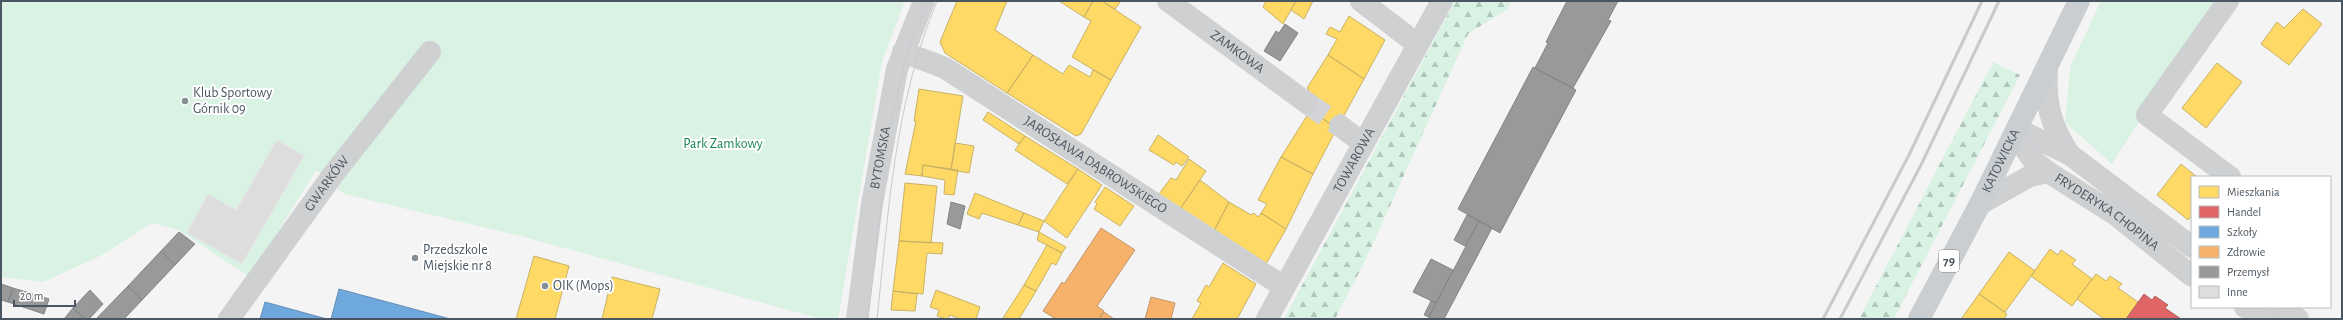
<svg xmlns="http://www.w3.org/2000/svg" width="2343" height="320" font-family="'Alegreya Sans',sans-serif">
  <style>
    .green { fill: #d9f2e3 }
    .forest { fill: url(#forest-firs) }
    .homes { fill: #ffd966; stroke: #c9b264 }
    .shops { fill: #e06666; stroke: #b36164 }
    .schools { fill: #6fa8dc; stroke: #648fb7 }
    .health { fill: #f6b26b; stroke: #c29668 }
    .industry { fill: #999; stroke: #818588 }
    .building { fill: #ddddde; stroke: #e5e6e7 }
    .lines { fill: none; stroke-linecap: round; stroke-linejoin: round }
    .minor-tunnel { stroke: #d2d4d7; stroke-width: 22; stroke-dasharray: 22 11; stroke-linecap: butt }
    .minor { stroke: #ced0d2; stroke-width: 22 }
    .major { stroke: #caced1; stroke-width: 22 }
    .tram { stroke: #c9cacc; stroke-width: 1 }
    .rail { stroke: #c9cacc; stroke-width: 3 }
    .poi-dot { fill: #868d94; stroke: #fff; stroke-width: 1.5 }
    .labels { text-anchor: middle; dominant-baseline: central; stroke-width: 4; stroke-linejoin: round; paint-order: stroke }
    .shield { fill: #fff; stroke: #808990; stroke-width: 1 }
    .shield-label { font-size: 13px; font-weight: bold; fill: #4a5661 }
    .street-label { font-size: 14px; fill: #4a5661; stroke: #fff }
    .poi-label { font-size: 14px; fill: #4a5661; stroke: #fff; text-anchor: start }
    .park-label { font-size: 14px; fill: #17864f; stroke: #fff }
  </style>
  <defs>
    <pattern id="forest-firs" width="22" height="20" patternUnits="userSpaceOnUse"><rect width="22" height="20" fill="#d9f2e3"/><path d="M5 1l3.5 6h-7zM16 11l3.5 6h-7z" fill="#b2c7bb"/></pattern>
  </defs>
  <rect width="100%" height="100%" fill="#f4f4f4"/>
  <path class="green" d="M1 1H905L882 62 838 319H821L521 236 344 194 316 170 250 277 178 230 152 223 100 256 43 282 1 277Z
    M2101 1H2216L2112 164 2065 122 2070 67Z"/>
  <path class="forest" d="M1455 1H1512L1507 9 1468 34 1365 261 1335 319H1284Z
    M1993 62 2020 75 1903 301 1894 319H1859Z"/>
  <path class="homes" d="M957 1H1007L995 30 1033 55 1007 93 945 53 940 42Z
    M1059 1H1093L1084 17Z
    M1093 1H1102L1141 27 1111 80 1072 57 1091 21 1084 17Z
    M1102 1H1121L1115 9Z
    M1266 1H1296L1283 24 1263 7Z
    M1296 1H1313L1304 19 1291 10Z
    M2303 9 2322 24 2289 65 2261 44 2277 22 2284 28Z
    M1349 16 1385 40 1364 79 1328 55 1337 39 1326 34 1330 27 1340 32Z
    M1033 55 1063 74 1069 65 1090 77 1093 70 1111 80 1081 134 1076 136 1007 93Z
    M1328 55 1364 79 1337 128 1314 113 1318 105 1310 100 1307 94 1309 89 1307 88Z
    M2217 63 2242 82 2206 128 2182 108Z
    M919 89 963 96 951 170 923 165 922 176 905 174 916 121H914Z
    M1310 111 1337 128 1313 174 1281 157Z
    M988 112 1025 136 1019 144 983 120Z
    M1158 135 1189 157 1182 166 1176 162 1174 165 1149 150Z
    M1025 136 1078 169 1067 184 1015 150Z
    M955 143 974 146 969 173 951 170Z
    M1281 157 1313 174 1286 229 1261 213 1267 204 1258 200Z
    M1189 159 1206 171 1180 209 1159 194 1171 178 1176 180Z
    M2181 164 2197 177H2192V215L2188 220 2157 195Z
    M923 165 958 170 954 195 944 194 945 180 922 176Z
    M1078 169 1102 185 1067 238 1044 221Z
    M1200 180 1229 202 1214 231 1180 209Z
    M905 183 937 186 931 243 899 241Z
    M1105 187 1134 206 1120 226 1094 209 1097 204 1095 202Z
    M975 193 1024 213 1018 225 982 213 979 219 967 214Z
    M1229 202 1251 215 1254 213 1258 217 1261 213 1286 229 1266 264 1214 231Z
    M1024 213 1044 221 1039 232 1018 225Z
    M1039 232 1066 247 1062 253 1037 240Z
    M899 241 943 243 942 254 927 253 923 294 893 291Z
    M1047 245 1062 253 1056 265 1052 263 1036 291 1024 285Z
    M2050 249 2058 255 2061 250 2076 260 2072 264 2092 279 2072 306 2031 276Z
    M2009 252 2035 271 2005 312 1979 294Z
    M534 256 569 266 555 319H516Z
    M1223 263 1256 284 1237 319H1192L1201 303 1197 301 1206 285 1209 287Z
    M2096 274 2106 281 2110 276 2122 284 2118 288 2138 302 2126 319H2104L2077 299Z
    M612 277 660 289 652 319H602Z
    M1024 285 1036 291 1019 319 1003 318Z
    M936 290 980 307 976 319H961L950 315 948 319H946L937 316 939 310 930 307Z
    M893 291 917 294 915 311 891 310Z
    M1979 294 2007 314 2004 319H1961Z"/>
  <path class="shops" d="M2144 294 2152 300 2155 296 2168 305 2165 308 2181 319H2126Z"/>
  <path class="schools" d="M339 289 432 314 450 319H331Z
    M265 302 327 319H260Z"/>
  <path class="health" d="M1101 228 1135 250 1097 306 1104 311 1099 319H1056L1043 311 1062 282 1064 284Z
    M1151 297 1175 303 1171 319H1145Z
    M1104 312 1114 319H1099Z"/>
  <path class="industry" d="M1567 1H1618L1608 20 1611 21 1573 88 1535 68 1548 43 1546 42Z
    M1285 24 1298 33 1280 61 1264 51 1276 31 1279 33Z
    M1533 67 1576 90 1500 233 1458 209Z
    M951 202 965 206 960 229 947 224Z
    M1467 215 1479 221 1465 246 1454 240Z
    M1479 221 1492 228 1444 319H1428Z
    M179 232 195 244 175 265 161 251Z
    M161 251 175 265 142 300 128 286Z
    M1431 259 1453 270 1436 303 1413 292Z
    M1 284 13 288 8 302 1 300Z
    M128 286 142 300 124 319H96Z
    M13 288 49 299 44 314 8 302Z
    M90 290 103 304 89 319H85L73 308Z
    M1431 301 1436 303 1429 317 1424 315Z
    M73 308 85 319H64Z"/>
  <path class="building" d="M277 140 304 156 242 264 187 233 208 194 236 210Z"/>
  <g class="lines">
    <path class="minor-tunnel" d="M1307 103 1340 126"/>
    <g class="minor">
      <path id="s1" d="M1168 1 1307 103"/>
      <path d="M1361 1 1417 44"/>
      <path d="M2228 1 2147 115 2230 177"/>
      <path id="s2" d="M903 52 945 68 1284 287"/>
      <path d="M2047 70C2045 105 2051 125 2069 154"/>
      <path d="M1340 126 1363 143"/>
      <path d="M2017 129 2069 154 2192 247"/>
      <path id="s3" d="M2015 134 2033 160 2048 172 2116 215 2192 276"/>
      <path d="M1980 204 2030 176 2048 172"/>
      <path d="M2245 307 2268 319"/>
      <path d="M2283 307 2298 319"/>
      <path id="s4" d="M229 319 335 172 430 52"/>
      <path id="s5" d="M857 319 872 204 897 69 924 1"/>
      <path id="s6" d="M1267 319 1442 1"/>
    </g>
    <path class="major" id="s7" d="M1919 319 1980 204 2079 1"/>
    <path class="tram" d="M868 319 890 126 905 61 927 1
      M877 319C889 208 894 106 937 1"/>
    <path class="rail" d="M1823 319 1909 155 1982 1
      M1840 319 1922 163 1999 1"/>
  </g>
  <g class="poi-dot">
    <circle cx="185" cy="101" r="4"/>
    <circle cx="415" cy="258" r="4"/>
    <circle cx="545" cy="286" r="4"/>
  </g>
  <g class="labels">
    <rect class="shield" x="1939" y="250" width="20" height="22" rx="3"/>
    <g class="shield-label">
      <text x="1949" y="261">79</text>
    </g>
    <g class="street-label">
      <text stroke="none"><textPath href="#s1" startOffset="86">ZAMKOWA</textPath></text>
      <text stroke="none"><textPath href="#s5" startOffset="163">BYTOMSKA</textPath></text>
      <text stroke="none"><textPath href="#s6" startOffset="181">TOWAROWA</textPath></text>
      <text stroke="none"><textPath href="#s7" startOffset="178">KATOWICKA</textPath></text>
      <text stroke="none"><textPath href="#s2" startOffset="224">JAROSŁAWA DĄBROWSKIEGO</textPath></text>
      <text stroke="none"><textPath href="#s4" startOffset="167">GWARKÓW</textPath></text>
      <text stroke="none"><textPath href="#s3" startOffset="122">FRYDERYKA CHOPINA</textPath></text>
    </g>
    <g class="poi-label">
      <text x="193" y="93">Klub Sportowy<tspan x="193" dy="16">Górnik 09</tspan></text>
      <text x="423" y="250">Przedszkole<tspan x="423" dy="16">Miejskie nr 8</tspan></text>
      <text x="553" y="286">OIK (Mops)</text>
    </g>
    <g class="park-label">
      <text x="723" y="144">Park Zamkowy</text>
    </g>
  </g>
  <rect width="2343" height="320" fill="none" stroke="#4a5661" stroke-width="4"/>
  <rect x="2191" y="176" width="140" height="132" fill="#ffffff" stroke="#b7bbc0"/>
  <rect x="2199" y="186" width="20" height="12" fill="#ffd966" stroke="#b7bbc0"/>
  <text x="2227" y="196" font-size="12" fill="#4a5661">Mieszkania</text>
  <rect x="2199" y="206" width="20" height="12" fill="#e06666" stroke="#b7bbc0"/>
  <text x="2227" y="216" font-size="12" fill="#4a5661">Handel</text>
  <rect x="2199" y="226" width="20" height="12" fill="#6fa8dc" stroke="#b7bbc0"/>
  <text x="2227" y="236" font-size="12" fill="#4a5661">Szkoły</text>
  <rect x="2199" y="246" width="20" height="12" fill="#f6b26b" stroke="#b7bbc0"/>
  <text x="2227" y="256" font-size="12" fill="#4a5661">Zdrowie</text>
  <rect x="2199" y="266" width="20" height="12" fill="#999999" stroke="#b7bbc0"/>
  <text x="2227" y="276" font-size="12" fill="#4a5661">Przemysł</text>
  <rect x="2199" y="286" width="20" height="12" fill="#ddddde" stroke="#b7bbc0"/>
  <text x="2227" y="296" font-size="12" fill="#4a5661">Inne</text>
  <path d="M14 300v6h61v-6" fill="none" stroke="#4a5661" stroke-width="2"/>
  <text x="20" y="300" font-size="12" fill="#4a5661" stroke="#ffffff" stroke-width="3" paint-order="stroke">20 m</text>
</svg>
